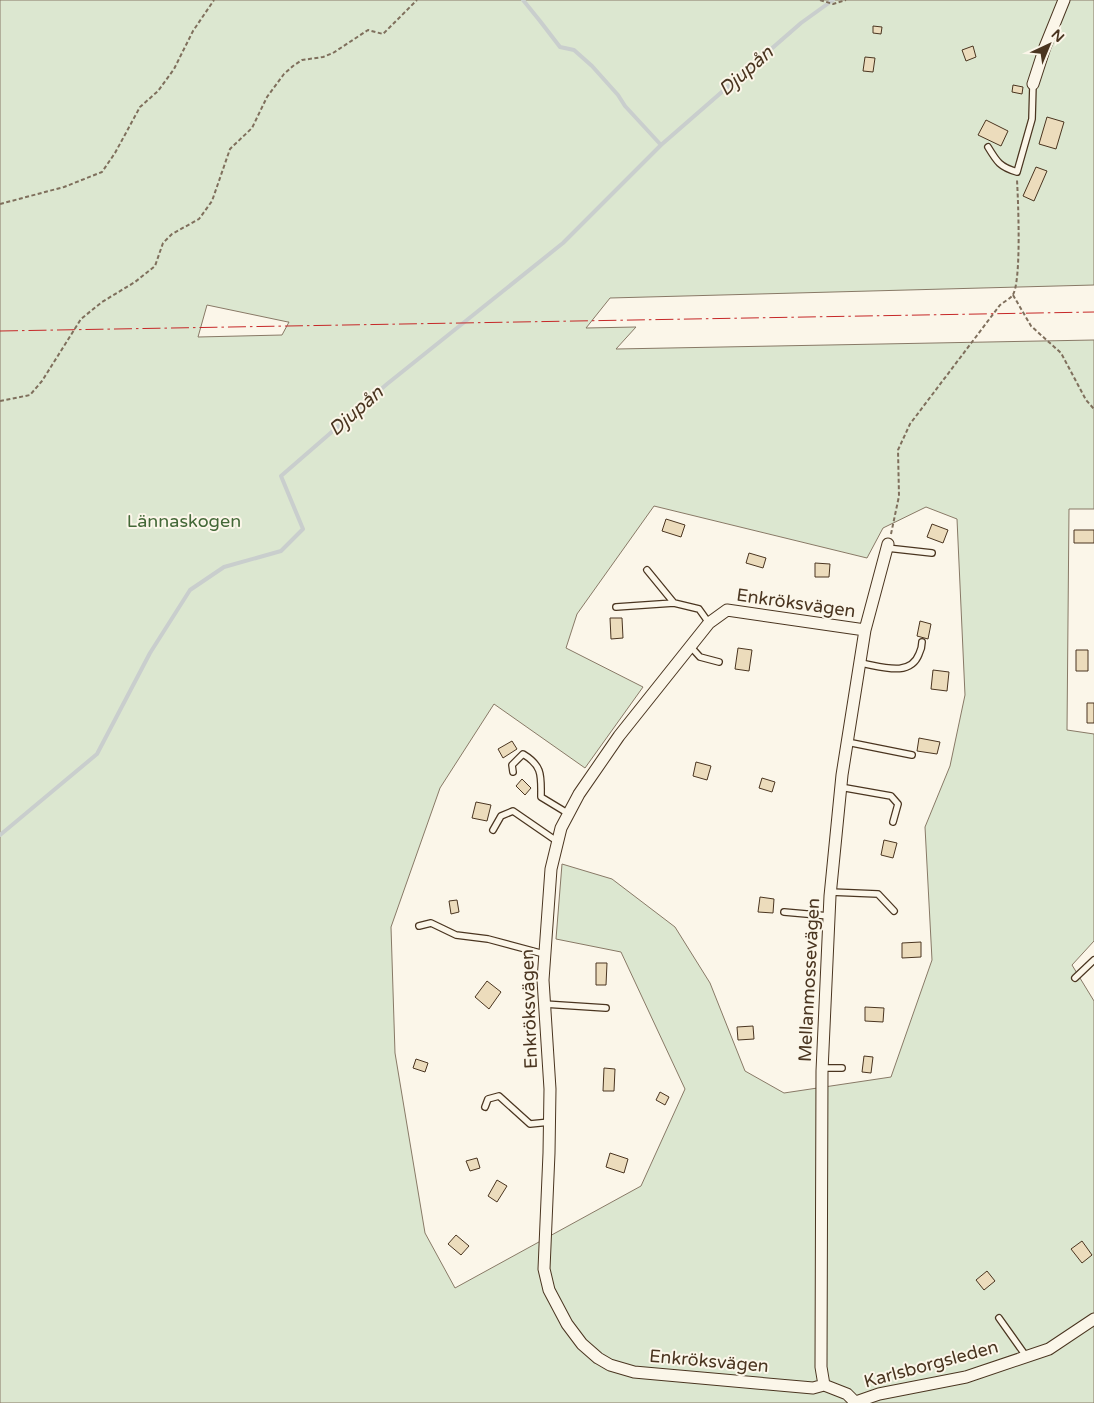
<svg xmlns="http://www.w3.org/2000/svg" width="1094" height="1403" font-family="'Varela Round',sans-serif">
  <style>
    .green { fill: #dce7d0; stroke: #887966; fill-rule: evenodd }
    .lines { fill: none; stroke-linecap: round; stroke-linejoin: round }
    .stream { stroke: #c9cecd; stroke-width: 4 }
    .building { fill: #ecdcbc; stroke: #4a3520 }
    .lane-casing { stroke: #4a3520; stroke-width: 8 }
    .street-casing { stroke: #4a3520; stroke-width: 13 }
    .path { stroke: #7f6f5c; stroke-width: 2; stroke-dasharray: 4 2.5; stroke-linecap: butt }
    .lane { stroke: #fbf6e9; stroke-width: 5.5 }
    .street { stroke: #fbf6e9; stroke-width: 11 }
    .power { stroke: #c62828; stroke-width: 1; stroke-dasharray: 18 4 2.5 4; stroke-linecap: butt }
    .labels { text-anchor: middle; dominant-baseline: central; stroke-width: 4; stroke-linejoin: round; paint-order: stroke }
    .park-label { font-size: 18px; fill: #436837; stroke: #fbf6e9 }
    .street-label { font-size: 18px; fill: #4a3520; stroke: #fbf6e9 }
    .water-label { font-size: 19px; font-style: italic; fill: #4a3520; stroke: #fbf6e9 }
  </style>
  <rect width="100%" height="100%" fill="#fbf6e9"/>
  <path class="green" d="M0 0H1094V285L610 298 586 328 636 327 616 349 1094 340V509H1069L1067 730 1094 734V941L1072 965 1094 1001V1403H0ZM207 305 288 322H289L282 335 198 337ZM654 506 867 558 883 528 926 507 957 519 965 695 950 766 925 827 932 960 891 1077 784 1093 745 1071 710 983 675 927 612 879 562 864 556 939 621 952 685 1089 641 1186 455 1288 425 1233 395 1053 391 927 440 788 494 704 585 768 643 687 566 648 577 614Z"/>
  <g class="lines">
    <path class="stream" d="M523 0 540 21 560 47 574 50 592 66 618 95 625 106 661 145
      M0 835 97 754 150 653 190 590 224 567 281 551 303 529 281 476 387 384 563 243 661 145 801 23 833 0"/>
  </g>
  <path class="building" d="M873 26 882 27 881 34 873 33Z
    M973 46 976 57 966 61 962 50Z
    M865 57 875 58 873 72 863 71Z
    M1013 85 1023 87 1022 94 1012 92Z
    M1047 117 1064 122 1056 149 1039 144Z
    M986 120 1008 131 1001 146 978 135Z
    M1036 167 1047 171 1034 201 1023 196Z
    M666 519 685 525 681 537 662 531Z
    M932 524 948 530 943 543 927 537Z
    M1074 530H1094V543H1074Z
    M749 553 766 558 763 568 746 563Z
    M815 563 830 564 829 577H815Z
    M610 618H622L623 638 611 639Z
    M920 621 931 624 928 639 917 636Z
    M738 648 752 650 749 671 735 669Z
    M1076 650H1088V671H1076Z
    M933 670 949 672 947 691 931 689Z
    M1087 703H1094V723H1087Z
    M919 738 940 742 937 754 917 751Z
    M512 741 517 749 503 758 498 749Z
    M696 762 711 766 707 780 693 776Z
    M762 778 775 782 772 792 759 788Z
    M522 779 531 788 525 795 516 786Z
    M476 802 491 805 487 821 472 818Z
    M884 840 897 843 893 858 881 855Z
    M760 897 774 899 773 913 758 912Z
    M457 900 459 912 451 914 449 901Z
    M921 942V957L902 958V943Z
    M596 963H607L606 985H596Z
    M487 981 501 992 489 1009 475 997Z
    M865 1007 884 1008 883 1022 865 1021Z
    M753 1026 754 1039 738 1040 737 1027Z
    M864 1056 873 1057 871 1073 862 1072Z
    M416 1059 428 1063 425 1072 413 1068Z
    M604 1068 615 1069 614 1091H603Z
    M660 1092 669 1097 665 1105 656 1100Z
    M610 1153 628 1159 624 1173 606 1167Z
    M477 1158 480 1168 470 1171 466 1161Z
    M497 1180 507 1186 497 1202 488 1196Z
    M456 1235 469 1246 461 1255 448 1244Z
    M1082 1241 1092 1255 1082 1263 1071 1249Z
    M987 1271 995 1281 984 1290 976 1280Z"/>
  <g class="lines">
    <g class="lane-casing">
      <path id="lane" d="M988 147C997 162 1000 167 1017 172L1032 119 1033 84
        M887 548 932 553
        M647 570 674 603
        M616 607 674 603 699 609 709 623
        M690 646 700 657 719 662
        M860 663C880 666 910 678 919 654 921 650 922 647 922 642
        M847 742 912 755
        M513 772 512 765 523 754C543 766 541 776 541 797L569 814
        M840 787 891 796 898 804 893 822
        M493 830 501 816 513 811 558 842
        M830 892 878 894 894 911
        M784 912 829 916
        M419 926 431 923 456 935 488 939 544 954
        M1075 978 1094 960
        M544 1004 606 1008
        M822 1068H842
        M485 1107 488 1099 499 1096 530 1124 550 1122
        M999 1318 1026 1356"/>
    </g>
    <g class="street-casing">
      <path id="street" d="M1033 84 1045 47 1064 0
        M824 1385 813 1388 634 1372 610 1365 598 1358 582 1344 567 1324 549 1290 544 1269 549 1153 550 1089 543 980 551 869 561 828 579 794 619 736 709 623 727 610 865 630
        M856 1402 879 1394 966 1377 1049 1349 1094 1319
        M856 1403 847 1394 824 1385 821 1367 822 1071 830 896 842 775 865 630 888 544"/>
    </g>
    <path class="path" d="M820 0 833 4 846 0
      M0 204 64 187 102 172 115 153 140 107 158 91 174 69 193 31 214 0
      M1013 295 1031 326 1061 353 1086 400 1094 409
      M0 401 30 395 42 381 81 319 102 302 135 282 155 266 163 243 172 234 199 219 212 201 230 149 252 128 267 97 284 74 293 66 302 60 323 57 333 53 368 30 383 34 417 0
      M891 534 899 496 898 450 910 424 1000 305C1004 302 1009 299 1012 296 1022 285 1018 198 1017 180"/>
    <use href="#lane" class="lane"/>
    <use href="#street" class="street"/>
    <path class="power" d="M0 331 1094 312"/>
  </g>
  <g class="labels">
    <g class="park-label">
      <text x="184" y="521">Lännaskogen</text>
    </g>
    <g class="street-label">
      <text transform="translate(796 603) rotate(8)">Enkröksvägen</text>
      <text transform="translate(809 980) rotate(-87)">Mellanmossevägen</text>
      <text transform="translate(529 1009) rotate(-92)">Enkröksvägen</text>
      <text transform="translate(709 1361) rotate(5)">Enkröksvägen</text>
      <text transform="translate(931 1364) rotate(-15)">Karlsborgsleden</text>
    </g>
    <g class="water-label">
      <text transform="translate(746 71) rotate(-41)">Djupån</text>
      <text transform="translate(356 411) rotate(-41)">Djupån</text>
    </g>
  </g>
  <g transform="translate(1049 45) rotate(44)" stroke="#fbf6e9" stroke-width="4" paint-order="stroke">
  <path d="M0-4L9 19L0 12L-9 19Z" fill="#4a3520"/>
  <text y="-8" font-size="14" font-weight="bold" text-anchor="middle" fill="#4a3520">N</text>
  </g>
</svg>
